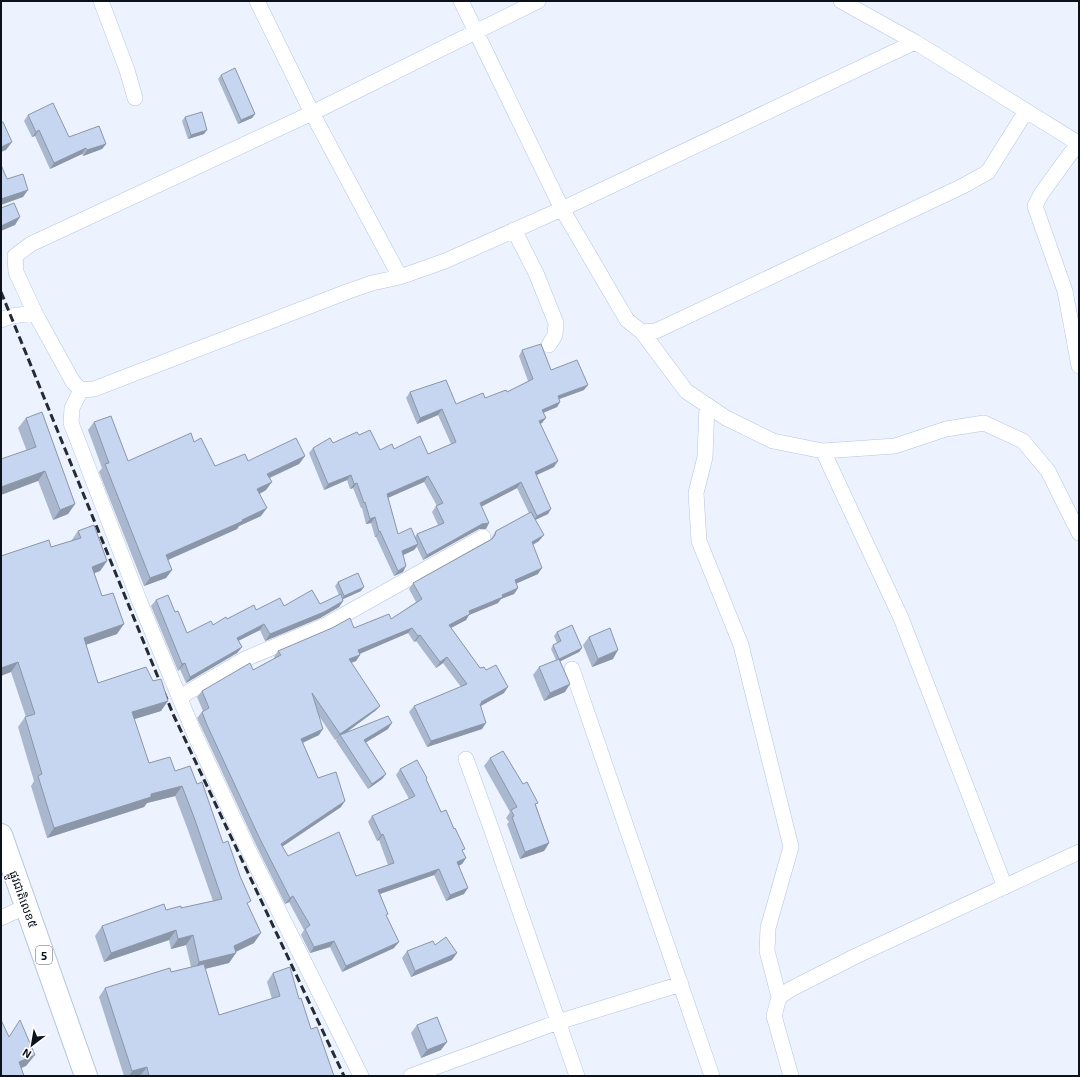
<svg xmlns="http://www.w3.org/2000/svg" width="1080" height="1077" font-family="'Exo 2','Noto Sans Khmer',sans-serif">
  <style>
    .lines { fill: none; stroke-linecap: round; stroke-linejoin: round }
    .minor-casing { stroke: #b6c5e0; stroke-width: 16 }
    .trunk-casing { stroke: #b6c5e0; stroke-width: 24 }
    .minor { stroke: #fff; stroke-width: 15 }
    .trunk { stroke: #fff; stroke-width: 22 }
    .rail { stroke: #252b34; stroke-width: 3; stroke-dasharray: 8 4; stroke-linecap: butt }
    .wall { fill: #aab8cf; fill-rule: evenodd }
    .shaded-wall { fill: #8b96a9 }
    .building { fill: #c6d6f1; stroke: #8b96a9 }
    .labels { text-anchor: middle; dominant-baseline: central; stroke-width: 3; stroke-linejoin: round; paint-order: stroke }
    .shield { fill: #fff; stroke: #55595f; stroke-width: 1 }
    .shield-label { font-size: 11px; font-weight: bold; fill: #0c121b }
    .street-label { font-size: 12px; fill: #0c121b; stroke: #fff }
  </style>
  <rect width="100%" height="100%" fill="#ecf2fe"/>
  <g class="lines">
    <g class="minor-casing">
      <path id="minor" d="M101 1 127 70 135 98
        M257 1 312 113 400 277
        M461 1 562 209 627 320 642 332 656 331 963 186 988 172 1026 111
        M538 1 312 113 31 244 15 256 16 272 35 313 73 382 81 390 94 389 349 291 372 283 400 277 445 261 562 209 915 42
        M841 1 915 42 1078 143
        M1079 142 1041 194 1035 206 1065 291 1079 366
        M514 230 536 273 556 323 555 335 549 345
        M1 320 11 316 35 313
        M642 332 686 391 726 418 773 441 823 451 895 446 946 429 984 423 1023 441 1048 471 1079 533
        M81 390 72 408 71 423 139 600 195 735 247 847 361 1076
        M707 405 705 457 696 493 699 541 741 645 791 847 768 928 767 951 779 997
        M823 451 901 618 1005 887
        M572 669 712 1076
        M180 697 245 659 324 626 483 537
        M466 759 491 828 577 1076
        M1 918 27 906
        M411 1076 558 1022 681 984
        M791 1076 774 1016 779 997 791 989 856 956 1079 852"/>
    </g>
    <g class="trunk-casing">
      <path id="trunk" d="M1 835 86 1076"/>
    </g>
    <use href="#minor" class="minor"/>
    <use href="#trunk" class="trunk"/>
    <path class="rail" d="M1 292 173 714 344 1076"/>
  </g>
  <path class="wall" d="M221 75 255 114 252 118 238 124 218 79Z
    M28 115 69 137 106 144 102 149 83 156 82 154 50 169 35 136 32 137 24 121Z
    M185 117 204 134 188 139 182 121Z
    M522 350 551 370 584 390 559 399 560 402 557 407 543 413 542 423 540 424 554 467 537 475 548 514 535 520 539 541 533 545 538 574 516 583 518 588 514 594 501 599 498 603 469 615 466 620 451 628 480 668 486 670 504 693 480 706 482 729 427 747 409 712 414 706 461 687 443 663 436 668 416 641 414 642 408 633 360 654V655L356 661 351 663 380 706 375 711 346 733 388 729 366 742 386 774 382 779 368 789 336 741 337 739 335 740 319 716V735L303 743 318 778 341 807 282 847 288 856 356 876 388 865 379 840 377 841 368 822 372 816 409 799 396 775 400 769 426 780 441 812 463 852 466 858 462 864 459 866 464 894 446 901 434 875 380 894 388 914 386 916 394 948 342 972 330 947 310 953 301 935 304 930 289 902 285 904 255 843 203 731 197 718 202 712 203 711 197 697 202 691 253 670 275 658 274 657 278 651 354 628 391 619 416 602 409 589 413 583 491 539 492 537 496 531 529 513 517 488 482 506 486 529H479L423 560 417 547 414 550 403 555V572L394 576 376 537H375L371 523 366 524 362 508H361L353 488 350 489 347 480 324 490 309 453 313 448 333 443 359 435 380 450 394 449 428 454 451 444 438 415 417 424 406 398 410 392 456 404 485 398 507 392 528 381 519 356ZM424 482 437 506H436L432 512 438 525 417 534 415 537 398 534 388 498Z
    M26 418 75 504 68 514 53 520 18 428Z
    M94 422 128 461 194 442 215 466 248 461 305 456 299 464 270 478 266 490 260 494 261 516 239 526 237 529 168 560 172 570 166 578 144 586 99 472 102 468 88 430Z
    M78 531 107 561 100 571 94 573 102 596 117 634 86 644 98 683 161 711 134 719 149 763 175 771 197 784 223 843 248 906 254 943 236 952 229 963 205 969 219 1015 272 999 267 982 273 973 299 999 311 1029 334 1076H336H124L99 997 105 988 191 967 186 945 171 949 169 940 104 962 95 936 102 926 166 910 181 908 213 901 188 830 175 796 147 803 144 807 47 838 31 786 34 781 18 727 25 717H26L11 672 51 547 71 541Z
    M338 582 361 591 343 599V601L339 607 320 618 265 641 260 630 238 641 242 647 237 653 186 683 180 669 178 671 151 606 156 600 175 612 187 633 213 625 227 619 256 610 284 606 320 604 339 595 335 586Z
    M557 632 582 648 579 652 560 661 565 692 544 701 533 675 539 667 556 660 551 649 553 645 557 643 554 636Z
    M589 637 613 659 592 667 583 645Z
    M490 758 536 805 549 843 544 851 520 859 507 824 509 822 506 818 510 812 484 766Z
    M435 945 452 960 411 977 402 958 407 951Z
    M417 1025 441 1050 421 1058 411 1033Z"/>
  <path class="shaded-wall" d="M255 114 252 118 238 124 241 120Z
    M39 130 35 136 32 137 36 132Z
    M207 130 204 134 188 139 191 135Z
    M12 142 6 150 1 152V147Z
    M106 144 102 149 83 156 87 150Z
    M86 148 82 154 50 169 54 163Z
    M28 190 23 197 1 205V199Z
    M20 217 15 225 1 231V226Z
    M588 385 584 390 554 401 558 396Z
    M560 402 557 407 538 415 542 410Z
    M442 409 438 415 417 424 420 418Z
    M546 418 542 423 535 426 539 421Z
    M305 456 299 464 262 481 267 474Z
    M558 461 554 467 532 477 535 472Z
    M45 471 38 481 1 495V487Z
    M351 475 347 480 324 490 328 484Z
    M428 476 424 482 383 500 387 494Z
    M272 482 266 490 252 497 257 489Z
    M521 482 517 488 477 509 480 503Z
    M357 483 353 488 350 489 354 484Z
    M75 504 68 514 53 520 60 510Z
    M267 508 261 516 239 526 237 529 161 563 166 555 242 520Z
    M551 509 548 514 533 521 537 516Z
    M375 517 371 523 366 524 370 519Z
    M489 523 486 529H479L423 560 427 555 482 524Z
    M380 531 376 537H375L379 532Z
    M544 535 539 541 528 547 532 542Z
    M418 544 414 550 399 557 402 551Z
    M107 561 100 571 85 577 92 567Z
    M406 566 403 572 394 576 398 571Z
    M542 568 538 574 511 586 515 580Z
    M172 570 166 578 144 586 150 578Z
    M364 587 361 591 341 600 344 596Z
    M518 588 514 594 501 599 498 603 469 615 466 620 445 631 449 625 469 611 502 595Z
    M343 601 339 607 320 618 265 641 270 634Z
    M124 624 117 634 77 648 84 638Z
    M264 624 260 630 232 644 237 638Z
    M412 628 408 633 354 656 358 650Z
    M420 635 416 641 414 642 418 636Z
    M242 647 237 653 186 683 190 677Z
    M582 648 579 652 557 663 559 659Z
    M618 650 613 659 592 667 598 659Z
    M360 655 356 661 345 665 349 659Z
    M447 657 443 663 436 668 440 662Z
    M18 662 11 672 1 676V668Z
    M185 663 180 669 178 671 182 664Z
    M570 684 565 692 544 701 550 693Z
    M508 687 504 693 479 707 476 710 481 702Z
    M168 701 161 711 125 722 132 712Z
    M380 706 375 711 341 736 340 735 335 740 340 734Z
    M392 723 388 729 360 746 364 740Z
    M486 723 482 729 427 747 431 741Z
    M323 729 319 735 297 745 301 739Z
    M386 774 382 779 368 789 372 784Z
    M182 786 175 796 147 803 144 807 47 838 54 828 151 794Z
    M345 801 341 807 277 850 281 844Z
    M383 834 379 840 377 841 381 835Z
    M549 843 544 851 520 859 525 852Z
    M466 858 462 864 453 868 457 862Z
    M439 869 434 875 374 896 378 890Z
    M468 888 464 894 446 901 450 895Z
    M293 896 289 902 285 904 290 898Z
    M176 930 169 940 104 962 111 953Z
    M261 933 254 943 229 955 236 953 229 963 192 972 199 962Z
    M193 935 186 945 171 949 178 939Z
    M334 941 330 947 310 953 314 947Z
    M399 942 394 948 342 972 346 966Z
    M457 953 452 960 411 977 415 971Z
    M447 1042 441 1050 421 1058 427 1050Z
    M35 1055 26 1066 11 1073 19 1062Z
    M147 1067 140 1076H129L132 1071Z"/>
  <path class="building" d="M235 68 255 114 241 120 221 75Z
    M53 103 69 137 99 126 106 144 87 150 86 148 54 163 39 130 36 132 28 115Z
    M202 112 207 130 191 135 185 117Z
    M1 122H3L12 142 1 147Z
    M1 165 7 179 23 174 28 190 1 199Z
    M14 203 20 217 1 226V208Z
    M541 344 551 370 577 360 588 385 558 396 560 402 542 410 546 418 539 421 558 461 535 472 551 509 537 516 521 482 480 503 489 523 482 524 427 555 417 534 444 523 436 506 443 503 428 476 387 494 398 534 411 528 418 544 402 551 406 566 398 571 380 531 379 532 375 517 370 519 365 502 364 503 357 483 354 484 351 475 328 484 313 448 330 438 333 443 357 432 359 435 370 430 380 450 392 444 394 449 420 436 428 454 456 442 442 409 420 418 410 392 446 380 456 404 483 393 485 398 506 390 507 392 533 379 522 350Z
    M42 412 75 504 60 510 45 471 1 487V459L36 447 26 418Z
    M111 416 128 461 191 433 194 442 201 438 215 466 245 454 248 461 296 438 305 456 267 474 272 482 257 489 267 508 242 520 243 521 166 555 172 570 150 578 105 464 109 463 94 422Z
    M531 512 544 535 532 542 542 568 515 580 518 588 502 595 503 597 469 611 470 614 449 625 480 668 484 667 486 670 496 665 508 687 481 702 482 703 480 704 486 723 431 741 414 706 467 684 447 657 440 662 420 635 418 636 412 628 358 650 360 655 349 659 380 706 340 734 312 693 323 729 301 739 318 778 336 772 345 801 281 844 288 856 339 832 356 876 394 863 383 834 381 835 372 816 415 796 400 769 417 760 427 778 426 779 441 812 446 810 454 829 455 828 465 849 462 850 466 858 457 862 468 888 450 895 439 869 378 890 388 914 386 915 399 942 346 966 334 941 314 947 305 929 310 925 293 896 290 898 259 837 207 725 202 712 209 708 202 691 250 663 253 670 281 655 278 651 332 628 350 618 354 628 389 614 391 619 422 599 413 583 492 539 495 535 496 531Z
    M94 525 107 561 92 567 102 596 113 593 124 624 84 638 98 683 146 667 153 681 161 679 168 701 132 712 149 763 170 757 175 771 190 766 197 784 202 782 223 843 228 841 240 876 251 901 247 903 261 933 234 946 236 953 199 962 193 935 178 939 176 930 111 953 102 926 164 904 166 910 181 906V908L222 899 195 820 182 786 151 794V797L54 828 38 776 42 774 25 717 35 714 18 662 1 668V556L49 540 51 547 81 538 78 531Z
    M358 573 364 587 344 596 338 582Z
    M312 590 320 604 341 594 343 601 324 612 270 634 264 624 237 638 242 647 190 677 185 663 182 664 156 600 168 595 175 612 178 611 187 633 211 621 213 625 226 617 227 619 254 605 256 610 280 598 284 606Z
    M572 625 582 648 559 659 553 645 561 641 557 632Z
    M610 628 618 650 598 659 589 637Z
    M559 659 570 684 550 693 539 667Z
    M388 716 392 723 364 740 386 774 372 784 340 735Z
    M503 751 523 784 527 782 538 803 535 804 549 843 525 852 512 817 514 816 511 810 517 807 490 758Z
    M446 937 457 953 415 971 407 951 433 941 435 945Z
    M204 964 219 1015 280 996 273 973 290 967 299 999 301 998 311 1029 317 1027 334 1076 336 1075V1076H149L147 1067 132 1071 105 988 170 968 171 972Z
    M437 1017 447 1042 427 1050 417 1025Z
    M1 1020 9 1037 20 1020 35 1055 19 1062 24 1076H1Z"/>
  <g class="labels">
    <rect class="shield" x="36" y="946" width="16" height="18" rx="3"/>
    <g class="shield-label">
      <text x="44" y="955">5</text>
    </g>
    <g class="street-label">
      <text transform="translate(24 899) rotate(70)">ផ្លូវជាតិលេខ៥</text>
    </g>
  </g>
  <rect width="1080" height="1077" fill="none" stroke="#0c121b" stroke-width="4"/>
  <g transform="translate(32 1045) rotate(211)" stroke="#ffffff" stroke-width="3" paint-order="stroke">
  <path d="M0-3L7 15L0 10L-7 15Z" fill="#0c121b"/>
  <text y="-6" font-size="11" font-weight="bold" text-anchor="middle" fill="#0c121b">N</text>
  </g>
</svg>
